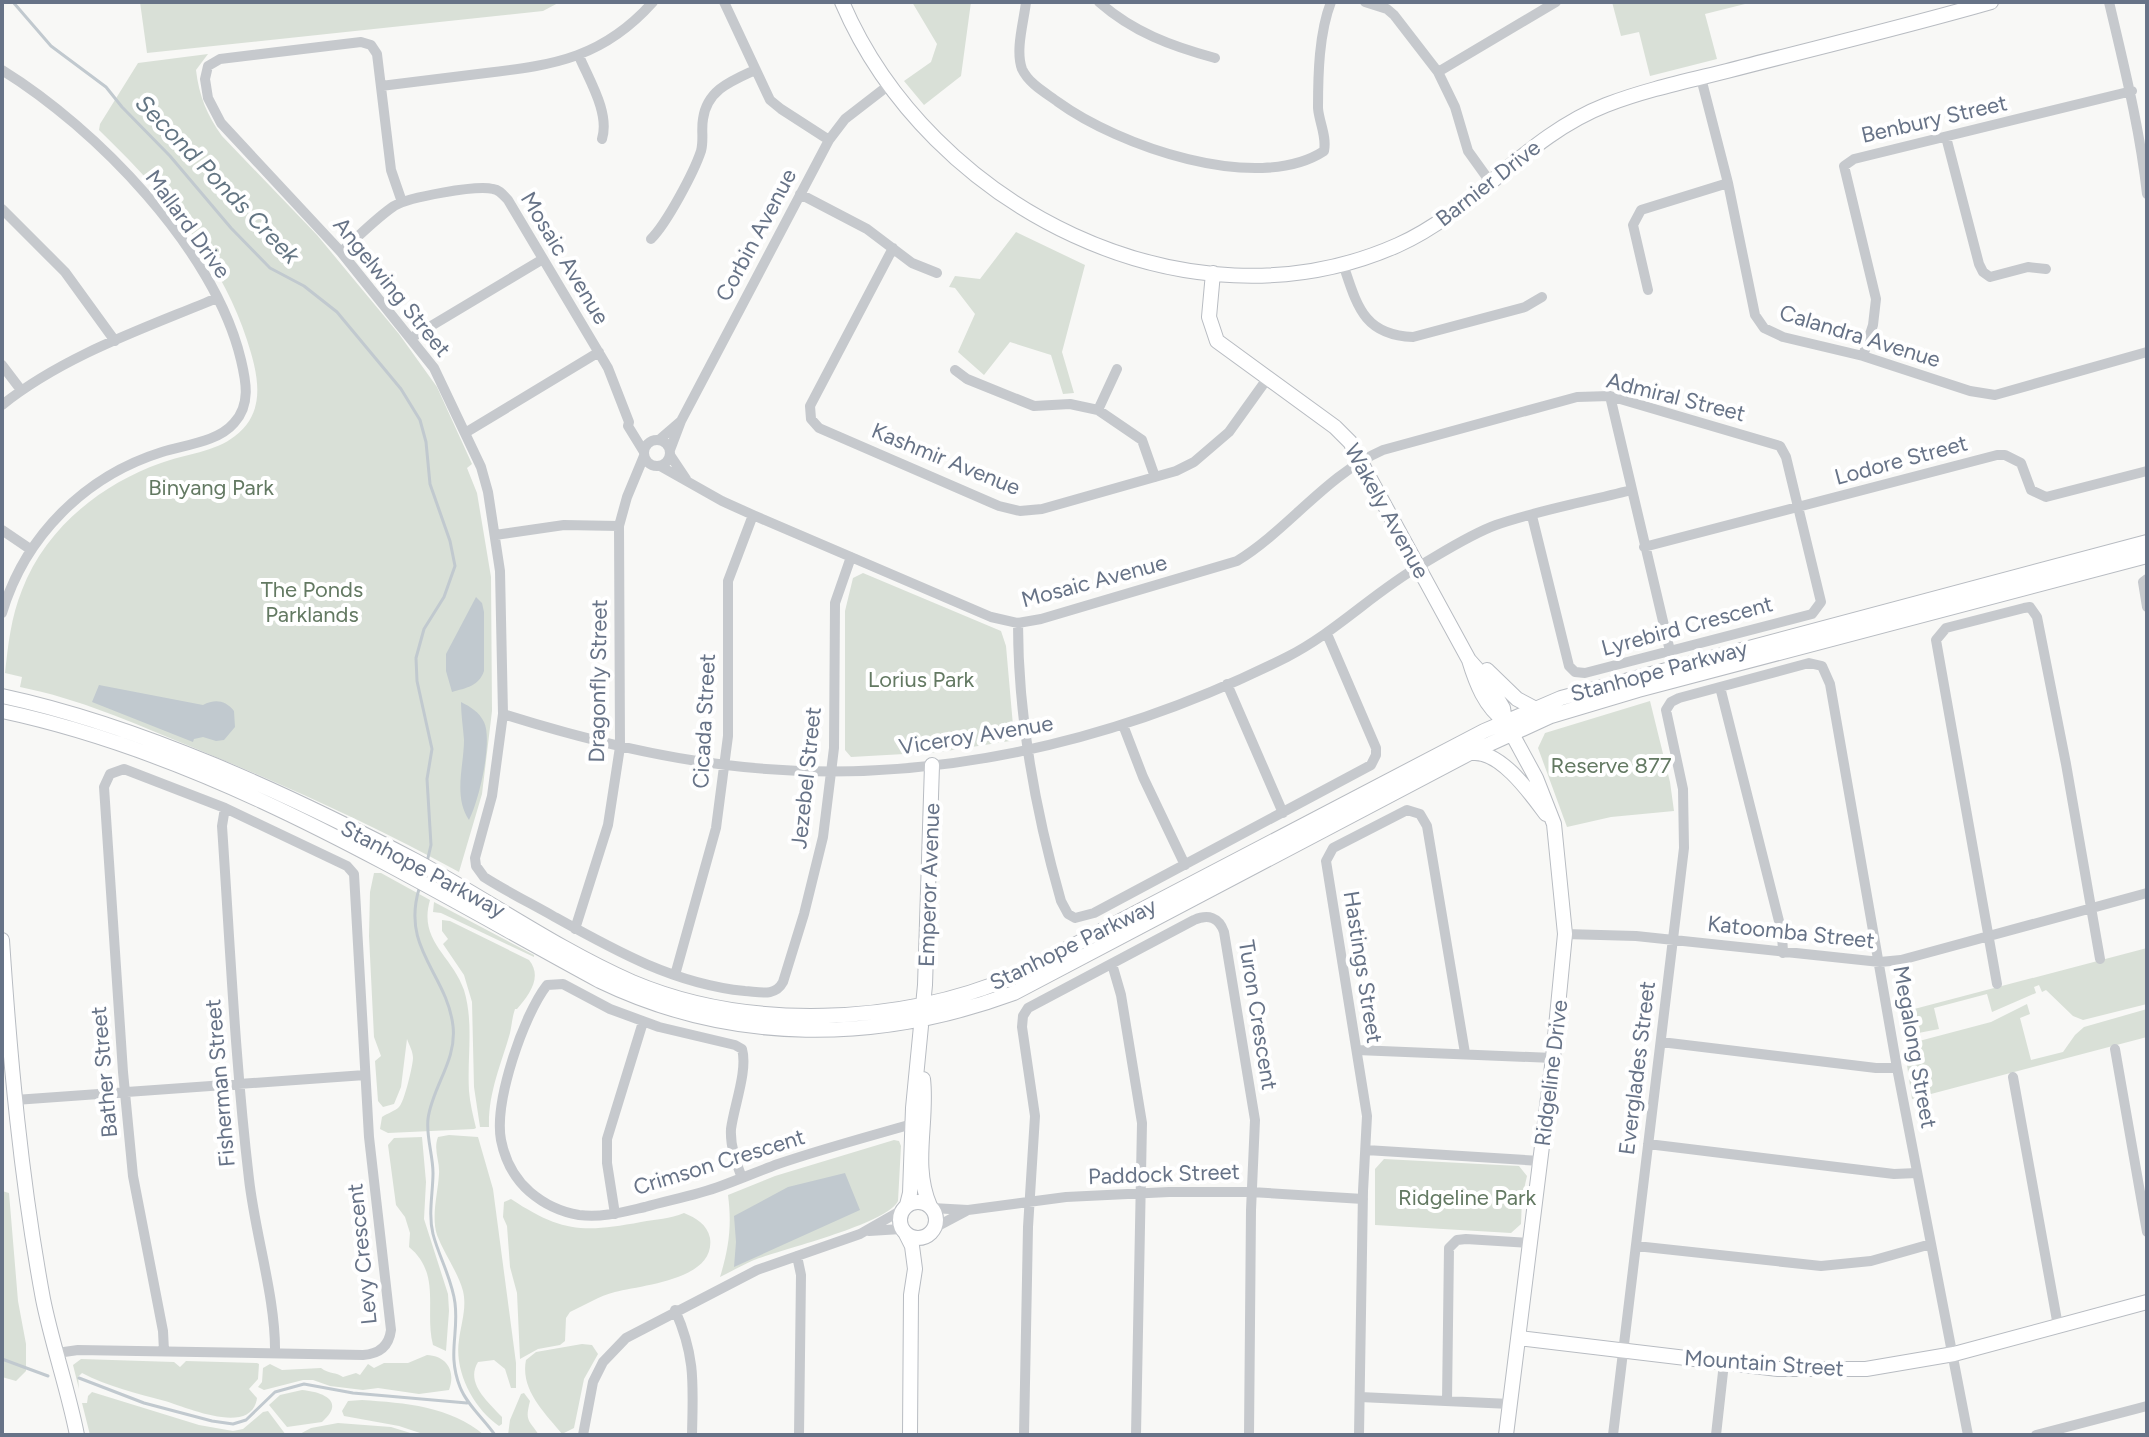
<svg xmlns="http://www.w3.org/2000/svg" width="2149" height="1437" font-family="Figtree,sans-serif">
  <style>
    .green { fill: #d9e0d7 }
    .water { fill: #c1c9cf }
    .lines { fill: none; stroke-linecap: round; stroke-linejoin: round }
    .stream { stroke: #c1c9cf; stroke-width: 3 }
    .secondary-casing { stroke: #b8bcc2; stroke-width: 16 }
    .street { stroke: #c6c9cd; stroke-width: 10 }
    .secondary { stroke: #fff; stroke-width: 14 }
    .labels { text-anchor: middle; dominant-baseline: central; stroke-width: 8; stroke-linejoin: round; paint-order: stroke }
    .street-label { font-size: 22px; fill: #677387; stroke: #fff }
    .park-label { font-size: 22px; fill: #637962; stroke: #fff }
    .water-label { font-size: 24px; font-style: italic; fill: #637583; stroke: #fff }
  </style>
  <rect width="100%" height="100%" fill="#f8f8f6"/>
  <path class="green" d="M140 2H560L543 11 147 53Z
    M912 2H971L961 76 924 105 904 81 931 62 937 44Z
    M1612 2H1753L1705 14 1717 59 1650 76 1639 32 1621 36Z
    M208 54 196 70C199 96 207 115 222 136L317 235 399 334 437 387 472 464 467 468 477 493 491 577 492 711 482 794 459 872C371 824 280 783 187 745 131 722 80 699 20 687L22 677 5 673C8 645 11 617 22 590 45 529 101 484 161 463 185 454 215 452 235 436 263 415 260 384 251 353 226 264 165 194 99 130L100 124 138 63Z
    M1016 232 1085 265 1062 352 1074 393 1063 394 1051 355 1010 342 984 375 958 352 975 314 955 288 949 287 955 276 980 279Z
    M863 573 1001 631 1006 646 1014 737 1010 741 940 752 851 757 845 750V611L853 578Z
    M1650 701 1670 782 1674 811 1611 817 1567 827 1538 748 1545 733Z
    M374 873H381L430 900C418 941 452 955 464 990 474 1023 467 1057 469 1091 470 1103 473 1116 476 1128L474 1129 388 1133 380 1129 382 1117C388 1113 395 1111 399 1107 404 1103 413 1065 413 1058 413 1051 409 1045 407 1039L401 1087 394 1104 383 1107 378 1101 375 1061 381 1056 374 1037 369 936 370 892Z
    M434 902 534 955V957L441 913 433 912Z
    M442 920 450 921 529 960C543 977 529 995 517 1009H515C512 1018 512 1024 510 1033 501 1065 488 1093 489 1127H480L474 1087 472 1002 464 975 443 944 448 939 442 931Z
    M2147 948V1004L2083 1020 2073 1016 2046 990 2042 992 2039 985 2034 987 2036 993 1992 1012 1987 994 1934 1008 1939 1029 1903 1036 1899 1013Z
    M2027 1004 2030 1014 2020 1018 2031 1060 2063 1052 2075 1035 2084 1027 2147 1009V1037L1912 1099 1904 1045 1991 1022Z
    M449 1135 478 1137 493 1189 516 1363V1388H511L505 1369 494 1360 478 1362C465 1383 488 1402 502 1417V1424L499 1426C473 1408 454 1371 459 1340 461 1324 467 1308 463 1291 458 1272 444 1254 437 1235 431 1216 438 1193 439 1174 440 1161 433 1150 438 1137Z
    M422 1137 426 1182 424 1219 448 1294 449 1311 446 1351 433 1345C424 1311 442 1274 409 1247L410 1233 405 1217 396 1205 388 1145 394 1138Z
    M894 1140 899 1141 901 1146 898 1201C887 1224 783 1249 754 1260 743 1265 732 1271 720 1277 729 1248 732 1225 728 1195L775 1176Z
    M1384 1159 1519 1166 1527 1176 1522 1198 1521 1224 1511 1233 1375 1225V1169Z
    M2 1191 9 1193 18 1301 26 1344V1371L16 1381 2 1377Z
    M511 1199C561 1232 583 1233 641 1222 656 1219 670 1219 684 1213 696 1218 707 1224 710 1238 716 1280 642 1285 615 1292 599 1296 585 1305 570 1312L566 1318 565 1341 560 1345 538 1349 520 1359 517 1293 510 1267 507 1226 503 1217 504 1202Z
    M582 1344 592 1345 598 1354 584 1379 574 1428 562 1434C545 1413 520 1390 526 1360L536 1352Z
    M427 1355C447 1356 456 1371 449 1390L419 1394 378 1388 363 1390 330 1386 313 1380H303L264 1390 258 1387 262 1382 263 1368 270 1364 282 1370 321 1368C329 1374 336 1372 343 1377L356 1373 360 1375 368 1364 374 1368 384 1363H408Z
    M81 1359 174 1362 180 1367 186 1361 257 1363 259 1364 258 1379 249 1389 257 1398C252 1437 186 1407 165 1401 138 1394 107 1386 82 1373L78 1377 79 1389 73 1365Z
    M302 1390C323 1392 346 1401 322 1422L287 1427 269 1405 280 1395Z
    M92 1392 199 1425 233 1431 243 1429 263 1412 268 1411 286 1435H90L82 1403H87L88 1396Z
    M524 1393 530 1401C525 1421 528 1419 539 1435H508L510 1420 521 1394Z
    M362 1400C405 1403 450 1406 484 1435H426L399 1426 344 1416 342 1411 348 1401Z
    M338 1423 391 1427 417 1435H298L311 1428Z"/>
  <path class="water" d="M476 597 482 603 484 612V671C479 686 466 688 452 692L446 671V654Z
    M99 685 203 705C215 699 225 700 234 711L235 727 224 740 216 741 203 737 194 739 193 742 92 702Z
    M461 702C471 707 479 712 484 722 493 741 479 801 469 820 453 796 464 766 464 740 463 727 461 714 461 702Z
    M845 1173 860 1210 734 1267 736 1242 734 1216 788 1187Z"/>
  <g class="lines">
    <path class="stream" d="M13 2 51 46 106 87 122 107 170 156 231 228 270 268 304 286 337 312 401 389 420 420 426 442 430 484 450 541 455 566 444 597 424 629 416 658 417 681 432 749 427 779 431 845 427 862
      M419 889C401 949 447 974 453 1026 457 1061 432 1087 428 1119 426 1137 433 1155 433 1173 433 1193 428 1214 433 1234 439 1257 452 1279 455 1303 459 1334 447 1354 460 1387 467 1405 484 1419 495 1435
      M2 1359 48 1376
      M79 1378 144 1403 212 1421 233 1424 246 1420 275 1392 304 1384 353 1393 467 1403"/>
    <g class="secondary-casing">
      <path id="secondary" d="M842 2C929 206 1187 339 1398 245 1476 210 1526 136 1606 105 1645 90 1687 81 1727 71 1815 48 1904 27 1991 2
        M1213 273 1209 317 1217 341 1335 427 1350 442 1469 660C1476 683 1485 707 1505 721
        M1469 660 1486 679 1503 708 1505 721 1536 778 1554 824 1565 934 1553 1058 1506 1435
        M1487 670 1517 699 1534 708
        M2 696C142 726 290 795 416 861 488 900 557 949 632 982 748 1031 900 1025 1015 976L1484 731 1561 698 2147 542
        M2 711C218 757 408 877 600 981 733 1045 878 1043 1014 993L1470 753 1551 716 1638 690 2147 556
        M1473 753C1501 751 1531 794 1546 814
        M2 940C10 1060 21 1180 43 1299 52 1344 68 1389 77 1435
        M923 1079C928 1121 912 1166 930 1206
        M900 1220a18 18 0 1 1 36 0a18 18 0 1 1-36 0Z
        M907 1205 910 1193 913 1108 925 985 932 765
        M906 1234 912 1246 915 1269 911 1295 910 1435
        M1519 1338 1778 1369H1866L1954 1354 2147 1302"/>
    </g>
    <path class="street" d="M724 2 770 100 781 109 829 140
      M1026 2C1024 21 1015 50 1022 69 1029 84 1046 93 1058 102 1117 145 1257 195 1324 151 1327 136 1319 122 1318 108 1318 74 1319 33 1331 2
      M1099 2C1133 32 1171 46 1215 58
      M1365 2 1387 9 1394 15 1438 72 1455 107 1468 151 1491 183
      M2109 2C2124 66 2140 129 2147 194
      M579 56C589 80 610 113 602 139
      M2 70C96 128 215 250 241 360 246 381 251 405 234 423 218 442 184 445 162 452 85 476 25 536 2 613
      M1438 72 1556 2
      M1701 78 1728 183 1755 315 1764 328 1783 337 1863 356 1970 391 1995 395 2147 352
      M381 86C416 82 451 77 486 73 556 65 604 57 653 2
      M1946 137 1979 264 1983 272 1990 277 2028 267 2046 269
      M800 194 867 229 912 263 937 273
      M402 202 391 170 377 54 371 45 361 42 220 59 208 66 205 79 208 98 221 123 341 252 434 368 481 467 488 492 500 571 503 714 492 796 475 858 476 866 484 877C506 891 530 903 553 916 614 950 674 984 745 991 760 992 775 997 783 982L804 914 823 837 834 748 835 603 851 557
      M2 209 65 272 115 341
      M651 239C667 223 694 172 701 151 704 140 701 130 703 119 707 90 731 81 755 70
      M893 248 810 406 811 419 819 428 999 506 1020 511 1042 509 1176 471 1194 462 1229 432 1267 379
      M341 252C358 237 375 219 394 206 409 197 476 185 493 189 500 190 503 195 508 200L608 368 629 422 628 426 644 452
      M1343 264C1357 305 1363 335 1413 337L1525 307 1542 297
      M1648 290 1633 225 1641 210 1728 183
      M411 338 543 259
      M1863 356 1873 325 1876 299 1844 166 1854 159 2132 91
      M2 365 21 390
      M955 370 967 379 1034 406 1070 404 1098 410 1142 440 1155 477
      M1610 396 1670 651
      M2 405C65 355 143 329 217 298
      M1098 410 1117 369
      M465 433 599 352
      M659 440 681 421
      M644 453a13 13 0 1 1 26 0a13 13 0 1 1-26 0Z
      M670 450 681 421 829 140 845 119 889 85
      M670 455 686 479
      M660 466 722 501 753 515 991 617 1018 623 1041 619 1237 561C1289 529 1326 475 1383 450L1577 397 1610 396 1780 446 1786 457 1821 602 1812 614 1585 673 1575 672 1569 666 1532 516
      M2 530 30 549
      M495 535 564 525 619 526
      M1644 547 1997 455H2005L2021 463 2031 490 2046 497 2147 471
      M2147 579 2143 582 2147 607
      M1018 623C1018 718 1035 810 1061 901L1068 914 1075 918 1094 913 1371 765 1376 755V748L1327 634
      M1227 684 1283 813
      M1720 687 1782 933 1783 953
      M503 714C576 737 649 756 726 765 920 789 1114 744 1287 657 1336 632 1374 592 1421 565 1445 551 1471 534 1496 525 1539 510 1586 502 1631 490
      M1123 725 1143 777 1185 865
      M225 808 222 826C230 943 235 1061 249 1179 255 1234 276 1299 275 1353
      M575 929 608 825 620 747 619 526 627 497 644 456
      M1565 934 1636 936 1880 962 1901 960 2147 893
      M1112 964 1121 995 1142 1123 1136 1435
      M675 975 716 828 728 736V581L753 515
      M1997 984 1936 640 1946 628 2024 608 2030 607 2037 617 2066 764 2100 959
      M1661 1042 1876 1068H1897
      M2115 1049 2147 1232
      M1357 1050 1553 1058
      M2013 1077 2058 1326
      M15 1100 365 1075
      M1648 1144 1894 1174 1917 1173
      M1366 1150 1540 1161
      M742 1178C736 1162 730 1146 731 1129 734 1106 748 1070 742 1049L735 1045 659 1027 610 1009 563 984 547 985C523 1016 494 1102 501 1140 505 1160 515 1179 530 1192 544 1204 561 1212 579 1215 602 1218 623 1212 645 1207 670 1200 697 1195 721 1186 740 1179 759 1171 778 1164 822 1149 867 1137 912 1124
      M932 1208 968 1210 1066 1197 1169 1192H1251L1363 1199
      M615 1214 607 1163V1139L643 1022
      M934 1228 966 1211
      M869 1231 901 1229
      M1636 1246 1821 1266 1871 1261 1931 1244
      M797 1256 801 1275 799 1435
      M675 1310C696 1357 693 1385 692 1435
      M57 1353 78 1350 363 1355C379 1354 389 1346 391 1330L369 1137 354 874 347 866 225 808 124 769 110 774 104 787 123 1072 133 1176 163 1331 164 1351
      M1360 1397 1510 1404
      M1447 1401 1449 1248 1457 1240 1466 1239 1530 1243
      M583 1435 593 1382 603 1362 626 1338 757 1270 860 1234 902 1210
      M1024 1435 1028 1227 1035 1116 1022 1027 1023 1016 1028 1008 1194 920C1208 914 1219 917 1224 932L1255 1120 1251 1210 1249 1435
      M1359 1435 1363 1191 1367 1116 1326 861 1333 848 1407 810 1420 814 1427 826 1465 1053
      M1613 1435 1684 848 1683 789 1666 710 1671 702 1679 698 1809 663 1822 666 1830 684 1897 1068 1968 1435
      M1716 1435 1724 1363
      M2036 1435 2147 1406"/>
    <use href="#secondary" class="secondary"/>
  </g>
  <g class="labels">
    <g class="street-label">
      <text transform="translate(1934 119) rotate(-13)">Benbury Street</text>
      <text transform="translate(1488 183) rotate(-38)">Barnier Drive</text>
      <text transform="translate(188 224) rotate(54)">Mallard Drive</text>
      <text transform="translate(756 235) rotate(-62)">Corbin Avenue</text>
      <text transform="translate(565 258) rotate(59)">Mosaic Avenue</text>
      <text transform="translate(392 287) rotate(51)">Angelwing Street</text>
      <text transform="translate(1860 336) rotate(17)">Calandra Avenue</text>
      <text transform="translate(1676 397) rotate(14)">Admiral Street</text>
      <text transform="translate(946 459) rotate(22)">Kashmir Avenue</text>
      <text transform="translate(1901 460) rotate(-15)">Lodore Street</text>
      <text transform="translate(1387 511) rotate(61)">Wakely Avenue</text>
      <text transform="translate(1094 581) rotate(-15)">Mosaic Avenue</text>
      <text transform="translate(1687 626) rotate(-15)">Lyrebird Crescent</text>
      <text transform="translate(1659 671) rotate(-15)">Stanhope Parkway</text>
      <text transform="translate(598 681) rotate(-89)">Dragonfly Street</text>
      <text transform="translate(704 721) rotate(-87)">Cicada Street</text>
      <text transform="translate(976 735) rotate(-9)">Viceroy Avenue</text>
      <text transform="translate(806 778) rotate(-84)">Jezebel Street</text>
      <text transform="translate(423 869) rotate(28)">Stanhope Parkway</text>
      <text transform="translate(929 885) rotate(-88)">Emperor Avenue</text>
      <text transform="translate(1791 932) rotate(6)">Katoomba Street</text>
      <text transform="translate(1073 944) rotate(-26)">Stanhope Parkway</text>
      <text transform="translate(1363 967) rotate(81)">Hastings Street</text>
      <text transform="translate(1258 1015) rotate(81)">Turon Crescent</text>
      <text transform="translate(1915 1047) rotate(80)">Megalong Street</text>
      <text transform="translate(1637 1068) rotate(-83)">Everglades Street</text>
      <text transform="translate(104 1072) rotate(-95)">Bather Street</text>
      <text transform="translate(1551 1073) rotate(-83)">Ridgeline Drive</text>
      <text transform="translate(220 1083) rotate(-95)">Fisherman Street</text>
      <text transform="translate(719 1162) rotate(-17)">Crimson Crescent</text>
      <text transform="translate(1164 1174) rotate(-2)">Paddock Street</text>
      <text transform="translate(362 1254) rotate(-96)">Levy Crescent</text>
      <text transform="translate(1764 1363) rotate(4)">Mountain Street</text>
    </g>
    <g class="park-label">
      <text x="211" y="487">Binyang Park</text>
      <text x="312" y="589">The Ponds<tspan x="312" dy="25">Parklands</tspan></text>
      <text x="921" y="679">Lorius Park</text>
      <text x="1611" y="765">Reserve 877</text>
      <text x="1467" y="1197">Ridgeline Park</text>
    </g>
    <g class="water-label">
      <text transform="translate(218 179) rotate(46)">Second Ponds Creek</text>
    </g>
  </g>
  <rect width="2149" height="1437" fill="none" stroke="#677387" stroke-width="8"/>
</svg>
